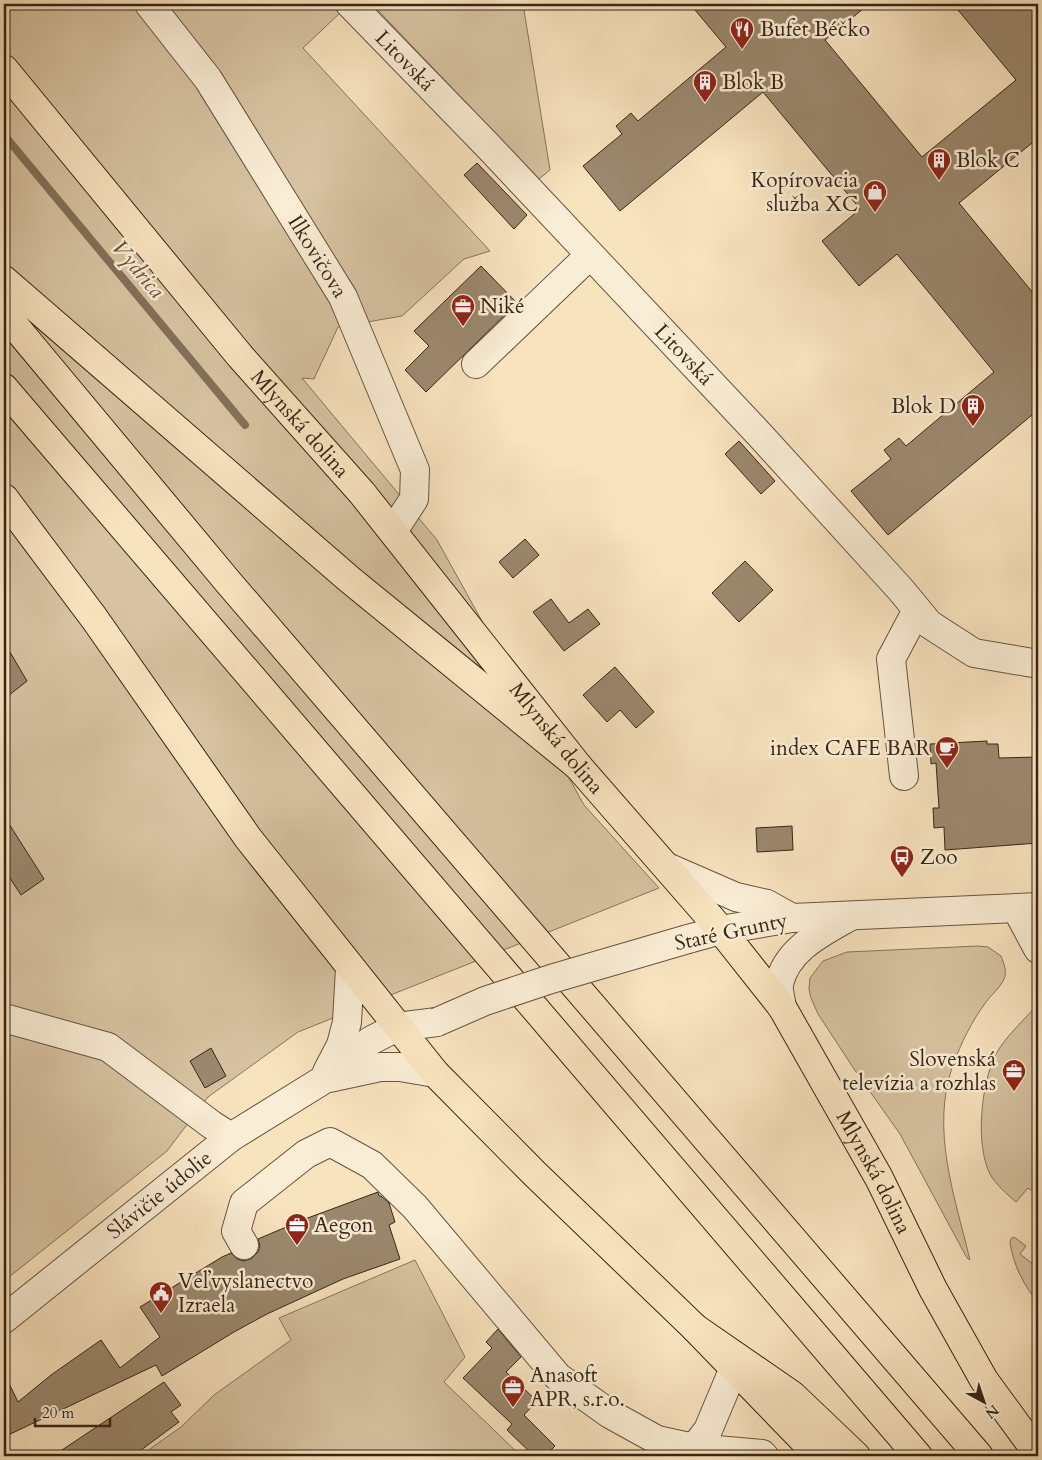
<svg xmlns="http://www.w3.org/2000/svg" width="1042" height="1460" font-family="Cardo,serif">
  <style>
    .green { fill: #d7c3a2; stroke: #87745c }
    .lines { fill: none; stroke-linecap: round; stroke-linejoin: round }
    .stream { stroke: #837059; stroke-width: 8 }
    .building { fill: #9b886e; stroke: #372516 }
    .minor-casing { stroke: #675440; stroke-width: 30 }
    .major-casing { stroke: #372516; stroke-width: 30 }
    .highway-casing { stroke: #372516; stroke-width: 30 }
    .minor { stroke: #faedd5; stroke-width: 28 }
    .major { stroke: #f8e3bf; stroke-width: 28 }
    .highway { stroke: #f8e3bf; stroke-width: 28 }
    .minor-bridge-casing { stroke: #675440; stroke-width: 30; stroke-linecap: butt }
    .minor-bridge { stroke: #faedd5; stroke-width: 28 }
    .labels { text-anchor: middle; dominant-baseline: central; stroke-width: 5; stroke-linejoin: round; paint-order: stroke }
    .poi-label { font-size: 21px; fill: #372516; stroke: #faedd5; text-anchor: start }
    .street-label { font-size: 21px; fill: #372516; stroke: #faedd5 }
    .water-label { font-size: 22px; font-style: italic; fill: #63513d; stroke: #faedd5 }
  </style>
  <rect width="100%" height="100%" fill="#f8e3bf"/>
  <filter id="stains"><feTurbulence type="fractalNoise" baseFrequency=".004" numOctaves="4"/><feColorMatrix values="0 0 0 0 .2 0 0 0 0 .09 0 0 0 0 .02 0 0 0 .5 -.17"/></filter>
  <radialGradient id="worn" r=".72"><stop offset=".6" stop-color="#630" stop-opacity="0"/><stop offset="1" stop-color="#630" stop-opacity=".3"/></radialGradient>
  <path class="green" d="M4 4H330L340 13 303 48 490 251 464 259 402 316 338 327 314 379 302 378 437 540 584 805 659 888 298 1032 208 1097 167 1151 4 1281Z
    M372 4H523L550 170 539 179Z
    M978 946 988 947 1001 956C1004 964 1008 973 1003 981 999 989 991 995 986 1002 972 1021 961 1043 953 1065 930 1129 955 1197 970 1260L967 1258 900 1134 854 1069 818 1014 811 998 809 989 810 978 823 961 847 952Z
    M1038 1004V1195L1028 1188 1016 1202C1007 1194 996 1185 990 1174 975 1145 981 1083 996 1054 1005 1037 1025 1019 1038 1004Z
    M1014 1237 1026 1246 1020 1254 1038 1268V1303C1024 1285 1014 1267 1010 1243L1011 1239Z
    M415 1260 465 1357 444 1382 521 1456H140L181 1427 214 1395 291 1340 279 1318Z"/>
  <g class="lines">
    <path class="stream" d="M4 135 245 425"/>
  </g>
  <path class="building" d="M690 4H869L825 40 922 157 1016 80 953 4H1038V138L959 203 1038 299V410L888 535 851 491 891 459 884 450 899 438 906 446 994 372 954 323 897 254 859 286 822 241 860 209 763 92 620 211 583 166 622 134 616 126 631 113 638 121 726 47Z
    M477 163 527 215 514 229 464 175Z
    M481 266 517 303 426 392 405 370 429 346 414 331Z
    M739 441 775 481 761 494 725 454Z
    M525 539 539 555 513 578 499 562Z
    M745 561 773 590 739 622 712 593Z
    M551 599 569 623 588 609 600 624 564 651 533 612Z
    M4 642 27 681 4 699Z
    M615 667 654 712 636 728 620 710 607 722 583 695Z
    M987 741V744H998L999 758 1038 757V843L945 850 944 827 934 828 933 808H939L936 763 931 764 930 744Z
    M4 816 44 879 21 895 4 869Z
    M792 826 793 850 757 852 756 828Z
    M211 1048 226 1076 205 1088 190 1061Z
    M378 1192 379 1196H381L389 1203 395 1222 389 1225 400 1259 343 1279 267 1314 234 1332 162 1376 156 1365 4 1437V1373L18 1402 51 1375 101 1340 120 1368 160 1337 140 1307 222 1257 231 1253 237 1259 243 1261 251 1259 258 1252 260 1246 258 1239 305 1219Z
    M498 1329 521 1357 506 1372 537 1401 524 1415 555 1446 545 1456H534L507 1430 512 1424 463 1378 492 1348 486 1342Z
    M164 1382 181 1405 171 1412 179 1422 133 1456H53Z"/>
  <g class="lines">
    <g class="minor-casing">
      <g id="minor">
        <path id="s1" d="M149 4 208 79 343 297 415 470 414 499 393 531"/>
        <path id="s2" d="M350 4 488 146 759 434 901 590 929 624 974 653 1033 663 1038 662"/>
        <path d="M476 364 589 256"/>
        <path d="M904 776 891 659 917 610"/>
        <path d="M667 867 736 897 767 904 792 918"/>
        <path d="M1016 908 1038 949"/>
        <path d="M688 939 721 930 792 918 1038 907"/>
        <path d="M782 1007C781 1000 778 990 779 984 787 949 821 933 849 917"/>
        <path d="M4 1018 108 1047 212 1125 231 1137"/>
        <path d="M327 1072 341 1045 347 1022 350 968"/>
        <path d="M329 1078 380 1067H400L435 1073"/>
        <path d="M244 1245 236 1231 244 1203 306 1154 330 1142 372 1165 415 1207 558 1377 610 1414 657 1440 694 1448 762 1454 764 1456"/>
        <path id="s3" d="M4 1319 231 1137 323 1080 370 1041 397 1027 437 1022"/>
        <path d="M694 1448 708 1430 734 1368"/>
      </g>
    </g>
    <g class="major-casing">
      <g id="major">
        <path id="s4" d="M4 69 240 356 362 493 578 766 721 930 782 1007 879 1178 933 1289 984 1380 1038 1454"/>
        <path d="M4 498 94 618 248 838 435 1073 535 1174 695 1328 819 1456"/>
      </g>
    </g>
    <g class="highway-casing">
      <path id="highway" d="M4 280 349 579 578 766
        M4 313 229 583 979 1456
        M4 388 918 1456
        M695 1328 792 1395 856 1456"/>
    </g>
    <use href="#minor" class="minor"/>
    <use href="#major" class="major"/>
    <use href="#highway" class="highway"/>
    <g class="minor-bridge-casing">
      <path id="minor-bridge" d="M437 1022 485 1001 551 979 688 939"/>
    </g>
    <use href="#minor-bridge" class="minor-bridge"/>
  </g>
  <defs>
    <g id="restaurant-pin" transform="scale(1.25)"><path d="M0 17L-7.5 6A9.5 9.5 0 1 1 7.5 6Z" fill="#8f2418" stroke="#faedd5"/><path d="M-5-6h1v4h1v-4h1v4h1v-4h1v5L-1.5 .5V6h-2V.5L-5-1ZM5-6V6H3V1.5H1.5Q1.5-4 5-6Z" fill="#fff"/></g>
    <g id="building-pin" transform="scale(1.25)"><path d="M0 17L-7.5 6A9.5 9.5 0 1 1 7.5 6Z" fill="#8f2418" stroke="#faedd5"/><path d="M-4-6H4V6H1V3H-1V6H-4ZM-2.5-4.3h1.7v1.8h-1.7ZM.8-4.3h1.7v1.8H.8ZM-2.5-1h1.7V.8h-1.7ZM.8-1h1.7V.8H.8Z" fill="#fff"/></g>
    <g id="shop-pin" transform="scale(1.25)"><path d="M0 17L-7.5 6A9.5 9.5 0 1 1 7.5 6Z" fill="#8f2418" stroke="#faedd5"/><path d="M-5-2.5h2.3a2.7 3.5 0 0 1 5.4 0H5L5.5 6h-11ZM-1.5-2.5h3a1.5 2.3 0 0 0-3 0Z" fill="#fff"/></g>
    <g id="office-pin" transform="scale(1.25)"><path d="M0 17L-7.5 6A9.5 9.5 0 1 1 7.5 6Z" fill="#8f2418" stroke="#faedd5"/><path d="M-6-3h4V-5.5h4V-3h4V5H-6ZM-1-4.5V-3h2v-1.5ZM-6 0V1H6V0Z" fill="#fff"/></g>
    <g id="cafe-pin" transform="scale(1.25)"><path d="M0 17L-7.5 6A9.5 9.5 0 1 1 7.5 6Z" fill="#8f2418" stroke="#faedd5"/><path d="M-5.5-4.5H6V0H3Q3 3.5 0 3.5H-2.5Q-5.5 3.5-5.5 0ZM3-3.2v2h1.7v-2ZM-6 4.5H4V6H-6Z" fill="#fff"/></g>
    <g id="bus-pin" transform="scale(1.25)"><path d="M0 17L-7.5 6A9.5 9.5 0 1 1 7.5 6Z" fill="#8f2418" stroke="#faedd5"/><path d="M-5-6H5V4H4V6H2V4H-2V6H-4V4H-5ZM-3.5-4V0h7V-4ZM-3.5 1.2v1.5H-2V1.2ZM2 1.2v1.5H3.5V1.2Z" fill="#fff"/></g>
    <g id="civic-pin" transform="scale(1.25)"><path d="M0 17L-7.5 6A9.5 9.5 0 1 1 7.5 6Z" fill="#8f2418" stroke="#faedd5"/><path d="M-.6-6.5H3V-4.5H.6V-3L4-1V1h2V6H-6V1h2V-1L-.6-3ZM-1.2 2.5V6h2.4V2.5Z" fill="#fff"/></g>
  </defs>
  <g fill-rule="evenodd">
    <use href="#restaurant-pin" x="742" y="29"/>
    <use href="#building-pin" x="705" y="82"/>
    <use href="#building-pin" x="939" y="160"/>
    <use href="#shop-pin" x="875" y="192"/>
    <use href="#office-pin" x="463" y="306"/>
    <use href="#building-pin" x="973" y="406"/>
    <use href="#cafe-pin" x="947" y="748"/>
    <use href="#bus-pin" x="902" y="857"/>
    <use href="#office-pin" x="1014" y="1071"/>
    <use href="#office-pin" x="297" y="1225"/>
    <use href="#civic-pin" x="161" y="1293"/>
    <use href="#office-pin" x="513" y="1387"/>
  </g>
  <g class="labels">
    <g class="poi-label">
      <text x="760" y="29">Bufet Béčko</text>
      <text x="722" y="82">Blok B</text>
      <text x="956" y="160">Blok C</text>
      <text x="858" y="180" text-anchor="end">Kopírovacia<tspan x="858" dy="24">služba XC</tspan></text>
      <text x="480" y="306">Niké</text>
      <text x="956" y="406" text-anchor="end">Blok D</text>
      <text x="930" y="748" text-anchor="end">index CAFE BAR</text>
      <text x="920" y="857">Zoo</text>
      <text x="996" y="1059" text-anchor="end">Slovenská<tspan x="996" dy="24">televízia a rozhlas</tspan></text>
      <text x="314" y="1225">Aegon</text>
      <text x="178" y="1281">Veľvyslanectvo<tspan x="178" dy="24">Izraela</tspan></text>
      <text x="530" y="1375">Anasoft<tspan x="530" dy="24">APR, s.r.o.</tspan></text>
    </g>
    <g class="street-label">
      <text stroke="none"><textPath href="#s2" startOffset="79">Litovská</textPath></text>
      <text stroke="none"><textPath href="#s1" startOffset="304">Ilkovičova</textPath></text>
      <text stroke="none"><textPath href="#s2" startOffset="484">Litovská</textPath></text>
      <text stroke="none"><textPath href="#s4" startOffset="462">Mlynská dolina</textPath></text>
      <text stroke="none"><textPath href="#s4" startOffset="868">Mlynská dolina</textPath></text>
      <text transform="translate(731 932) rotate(-12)">Staré Grunty</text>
      <text stroke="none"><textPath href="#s4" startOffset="1408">Mlynská dolina</textPath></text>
      <text stroke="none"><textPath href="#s3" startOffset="199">Slávičie údolie</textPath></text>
    </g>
    <g class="water-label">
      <text transform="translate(138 269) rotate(50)">Vydrica</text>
    </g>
  </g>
  <rect width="1042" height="1460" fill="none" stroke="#f8e3bf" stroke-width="20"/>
  <rect x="5" y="5" width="1032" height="1450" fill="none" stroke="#372516" stroke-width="2.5"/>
  <rect x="10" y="10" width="1022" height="1440" fill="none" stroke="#372516"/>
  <g transform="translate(984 1402) rotate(140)" stroke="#faedd5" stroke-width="4" paint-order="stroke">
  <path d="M0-4L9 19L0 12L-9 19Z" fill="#372516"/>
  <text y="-8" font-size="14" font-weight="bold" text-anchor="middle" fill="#372516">N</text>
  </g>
  <path d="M35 1418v8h75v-8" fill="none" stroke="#372516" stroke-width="2.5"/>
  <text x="42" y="1418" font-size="15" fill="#372516" stroke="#faedd5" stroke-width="4" paint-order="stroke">20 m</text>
  <rect width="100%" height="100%" filter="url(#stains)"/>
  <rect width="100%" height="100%" fill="url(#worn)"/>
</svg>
